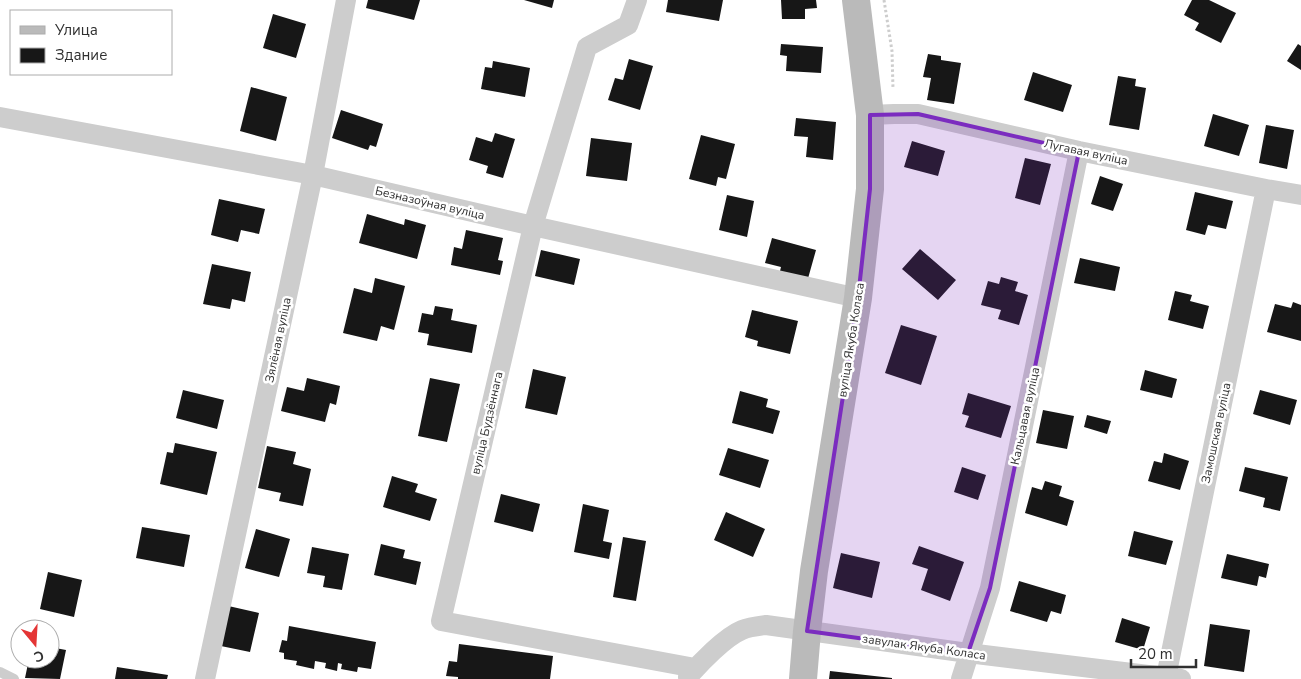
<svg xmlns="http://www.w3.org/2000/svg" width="1301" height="679" font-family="'Nunito Sans',sans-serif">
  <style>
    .building { fill: #171717 }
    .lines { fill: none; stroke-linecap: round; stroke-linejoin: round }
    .path { stroke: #cdcdcd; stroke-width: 3; stroke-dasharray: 2.5 2.5; stroke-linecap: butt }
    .service { stroke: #cdcdcd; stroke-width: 10 }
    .minor { stroke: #cdcdcd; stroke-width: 20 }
    .secondary { stroke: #bababa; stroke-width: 28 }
    .marked { fill: #7b2cbf; fill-opacity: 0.2; stroke: #7b2cbf; stroke-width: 4; stroke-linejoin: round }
    .labels { text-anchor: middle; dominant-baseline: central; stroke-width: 5; stroke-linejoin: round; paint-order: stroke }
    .street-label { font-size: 12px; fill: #303030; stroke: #fff }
  </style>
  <rect width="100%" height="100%" fill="#fff"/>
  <path class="building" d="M368 0H420L414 20 366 8Z
    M524 0H554L552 8Z
    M668 0H723L719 21 666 12Z
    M781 0H816L817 8 805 9V19H782Z
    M1192 0H1209L1236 13 1221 43 1195 30 1199 23 1184 15Z
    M273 14 306 24 296 58 263 48Z
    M781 44 823 47 821 73 786 71 787 56 780 55Z
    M1298 44 1301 46V70L1287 61Z
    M928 54 941 56V60L961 63 954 104 927 100 931 78 923 77Z
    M629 59 653 66 640 110 608 100 615 78 623 80Z
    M493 61 530 68 525 97 481 89 485 67 492 68Z
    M1033 72 1072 85 1063 112 1024 100Z
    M1118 76 1136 79 1135 86 1146 88 1139 130 1109 125Z
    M251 87 287 97 276 141 240 131Z
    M341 110 383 124 376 147 370 145 368 150 332 138Z
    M1213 114 1249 125 1239 156 1204 146Z
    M796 118 836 122 833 160 806 157 808 137 794 136Z
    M1266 125 1294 130 1287 169 1259 163Z
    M495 133 515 139 503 178 486 173 488 166 469 160 476 137 492 142Z
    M701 135 735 144 726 179 718 177 716 186 689 179Z
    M591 138 632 143 627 181 586 176Z
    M912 141 945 151 938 176 904 167Z
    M1025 158 1051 164 1040 205 1015 198Z
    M1100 176 1123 184 1113 211 1091 204Z
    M1195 192 1233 201 1226 229 1208 225 1205 235 1186 230Z
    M727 195 754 201 747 237 719 230Z
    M219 199 265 209 259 234 241 230 238 242 211 235Z
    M367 214 404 225 405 219 426 225 417 259 359 243Z
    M466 230 503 238 498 260 503 261 500 275 451 265 454 247 462 249Z
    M772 238 816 250 807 282 779 275 781 267 765 263Z
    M920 249 956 280 938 300 902 269Z
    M541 250 580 259 574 285 535 276Z
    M1080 258 1120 267 1115 291 1074 283Z
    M212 264 251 272 245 302 232 299 230 309 203 304Z
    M1001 277 1018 282 1015 291 1028 295 1019 325 998 319 1001 310 981 305 988 281 999 284Z
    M375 278 405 286 394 330 381 326 377 341 343 333 354 288 372 293Z
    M1175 291 1192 295 1190 301 1209 306 1203 329 1168 320Z
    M1293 302 1301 305V341L1267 332 1275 304 1291 308Z
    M435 306 453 309 451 320 477 325 472 353 427 345 429 334 418 332 422 313 433 315Z
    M752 310 798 321 790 354 757 346 758 341 745 337Z
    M901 325 937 336 921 385 885 373Z
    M533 369 566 377 557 415 525 408Z
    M1145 370 1177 379 1172 398 1140 390Z
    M307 378 340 386 336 405 330 403 325 422 281 411 287 387 304 391Z
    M430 378 460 384 447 442 418 436Z
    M183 390 224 400 217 429 176 418Z
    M1260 390 1297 400 1290 425 1253 414Z
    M740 391 768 399 766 407 780 411 773 434 732 423Z
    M968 393 1011 406 1001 438 965 427 969 416 962 414Z
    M1043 410 1074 416 1067 449 1036 443Z
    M1087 415 1111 421 1107 434 1084 427Z
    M175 443 217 452 207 495 160 484 167 452 173 453Z
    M267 446 296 452 293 464 311 469 303 506 279 501 281 493 258 488Z
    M728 448 769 460 760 488 719 475Z
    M1164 453 1189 461 1180 490 1148 481 1154 461 1162 463Z
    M962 467 986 475 978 500 954 492Z
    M1245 467 1288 477 1280 511 1263 507 1265 498 1239 491Z
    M392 476 418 484 415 492 437 499 430 521 383 507Z
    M1045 481 1062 486 1059 496 1074 501 1067 526 1025 513 1032 487 1042 490Z
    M501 494 540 504 533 532 494 522Z
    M583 504 609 510 603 541 612 543 609 559 574 552Z
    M726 512 765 529 753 557 714 540Z
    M142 527 190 535 184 567 136 558Z
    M256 529 290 539 279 577 245 568Z
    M1134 531 1173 541 1166 565 1128 556Z
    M623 537 646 541 636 601 613 597Z
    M381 544 405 550 403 558 421 562 416 585 374 575Z
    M919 546 964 562 950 601 921 590 928 569 912 564Z
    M312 547 349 554 342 590 323 587 325 576 307 573Z
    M841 553 880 562 872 598 833 588Z
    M1227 554 1269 564 1266 578 1259 576 1257 586 1221 578Z
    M48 572 82 580 74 617 40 609Z
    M1019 581 1066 595 1061 614 1051 611 1047 622 1010 611Z
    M224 605 259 613 250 652 216 645Z
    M1122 618 1150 627 1143 650 1115 642Z
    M1210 624 1250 630 1244 672 1204 666Z
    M289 626 376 642 371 669 358 667 357 672 341 669 342 664 338 663 337 671 325 668 326 663 315 661 314 669 296 665 297 661 284 659V653L279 652 282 640 287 641Z
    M459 644 553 656 550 679H458V677L446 676 449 661 457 662Z
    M50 647 66 650 60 679 25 678 29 659H50Z
    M117 667 168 675 167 679H115Z
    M830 671 892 678V679H829Z"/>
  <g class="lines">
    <path class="path" d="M884 0 892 51 893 89"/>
    <path class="service" d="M0 672 14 679"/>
    <path class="minor" d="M637 0 628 25 587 47 533 226 441 621 695 668
      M870 115 894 114H918L1079 151 1266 189 1301 195
      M0 117 313 175 533 226 858 298
      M688 677C700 663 725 637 742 630 749 627 758 626 766 625L968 653 1181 679
      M1166 677 1266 189
      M205 679 313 175 346 0
      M961 679 990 588 1079 151"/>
    <path class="secondary" d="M803 679 807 631 814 571 858 298 870 189V115L856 0"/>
  </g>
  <path class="marked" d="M918 114 1079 151 990 588 968 653 807 631 858 298 870 189V115Z"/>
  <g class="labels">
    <g class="street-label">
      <text transform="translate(1086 152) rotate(12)">Лугавая вуліца</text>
      <text transform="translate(430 203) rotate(13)">Безназоўная вуліца</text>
      <text transform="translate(278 340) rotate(-78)">Зялёная вуліца</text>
      <text transform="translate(851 340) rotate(-81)">вуліца Якуба Коласа</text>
      <text transform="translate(1025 416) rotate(-78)">Кальцавая вуліца</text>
      <text transform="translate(487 423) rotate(-77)">вуліца Будзённага</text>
      <text transform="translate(1216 433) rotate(-78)">Замошская вуліца</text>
      <text transform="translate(924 647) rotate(8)">завулак Якуба Коласа</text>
    </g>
  </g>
  <rect x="10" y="10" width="162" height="65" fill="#ffffff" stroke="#acacac"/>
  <rect x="20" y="26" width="25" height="8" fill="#bababa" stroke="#acacac"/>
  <text x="55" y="35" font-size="15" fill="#303030">Улица</text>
  <rect x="20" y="48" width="25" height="15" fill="#171717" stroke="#acacac"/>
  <text x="55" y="60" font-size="15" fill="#303030">Здание</text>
  <g transform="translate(35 644) rotate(162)"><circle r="24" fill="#ffffff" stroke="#acacac"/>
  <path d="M0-4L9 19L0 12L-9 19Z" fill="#e43535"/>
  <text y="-8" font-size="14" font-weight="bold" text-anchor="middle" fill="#303030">С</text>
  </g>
  <path d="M1131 659v8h65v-8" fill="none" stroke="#303030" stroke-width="2.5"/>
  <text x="1138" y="659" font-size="15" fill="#303030" stroke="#ffffff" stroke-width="4" paint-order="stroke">20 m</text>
</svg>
